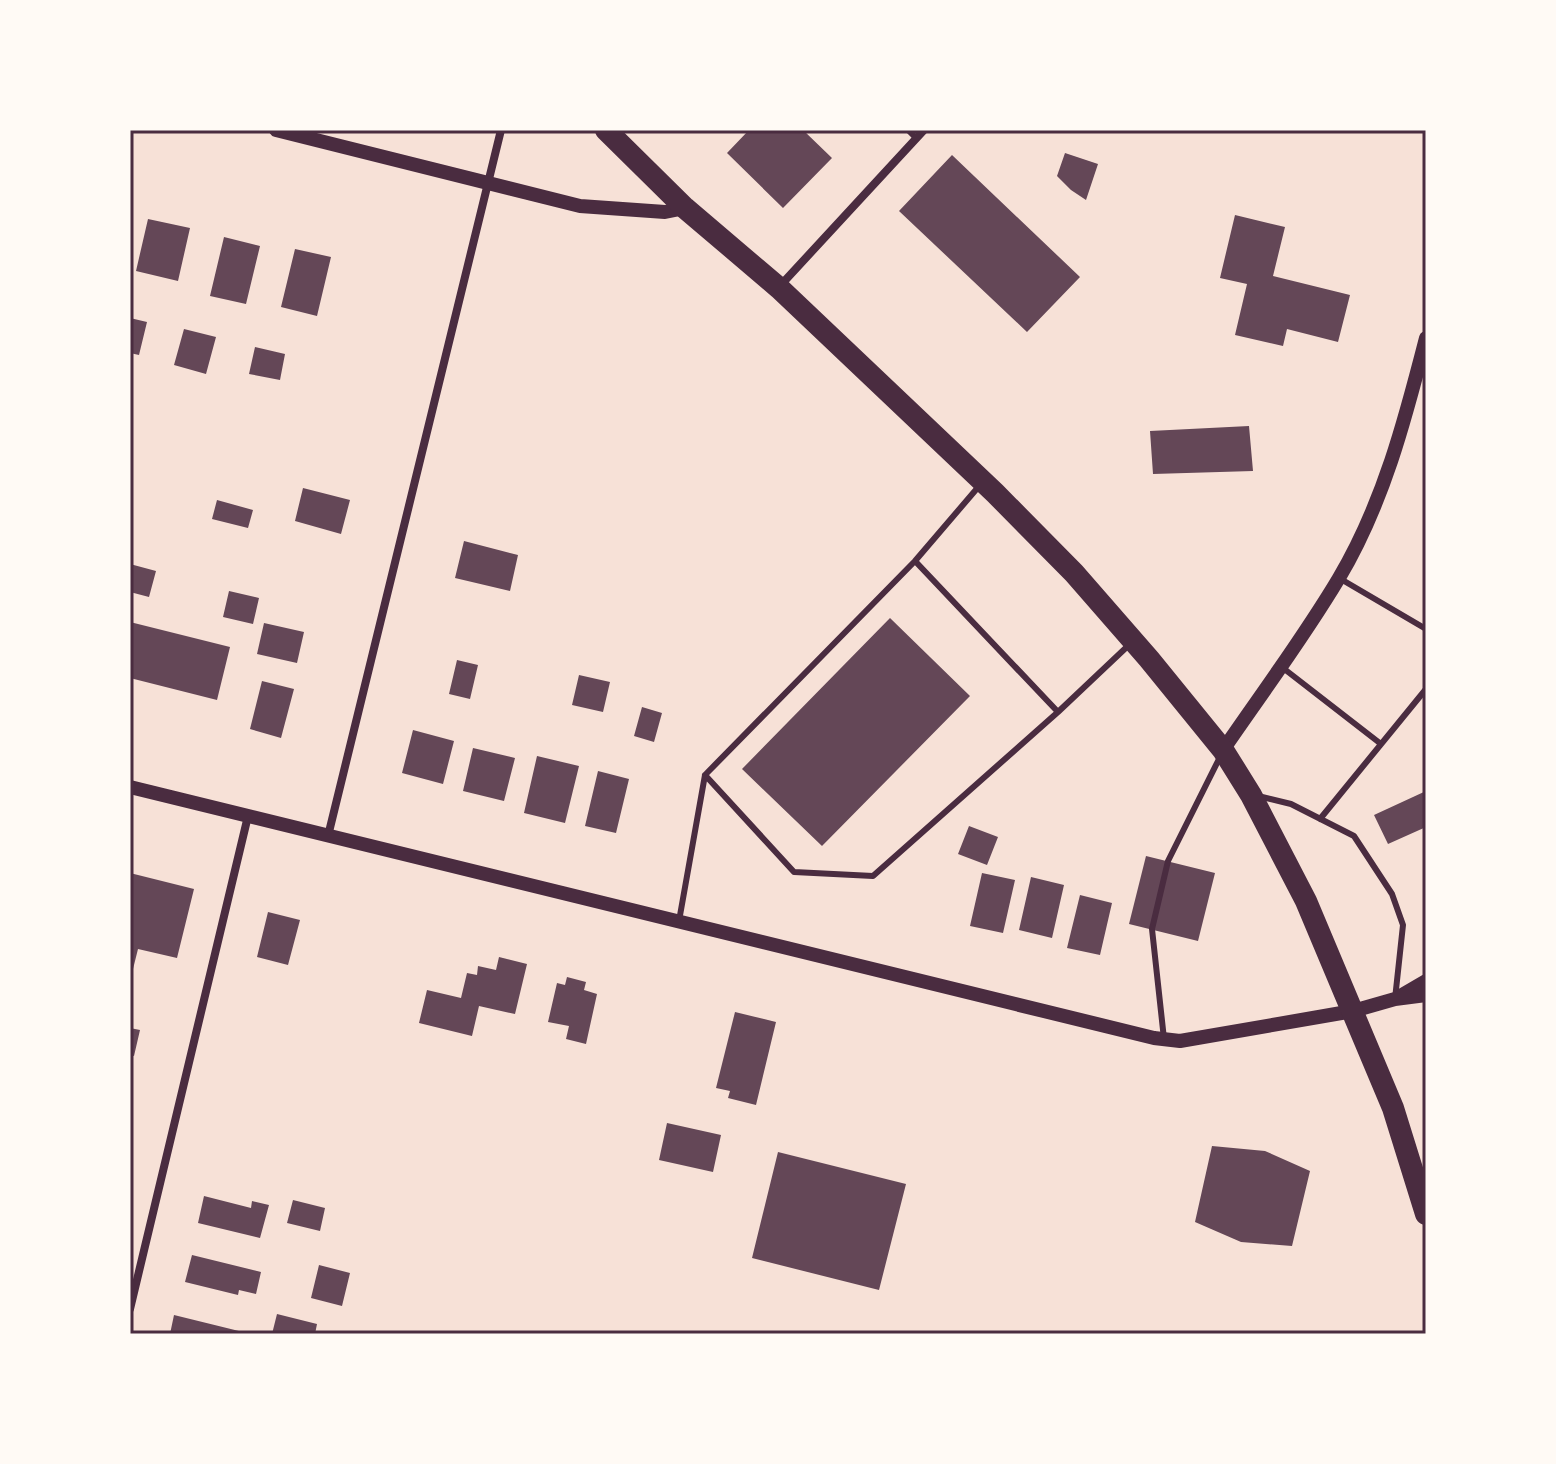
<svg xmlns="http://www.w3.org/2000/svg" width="1556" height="1464" font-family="Poppins,sans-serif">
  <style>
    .building { fill: #644757 }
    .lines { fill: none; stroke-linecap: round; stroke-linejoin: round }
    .service { stroke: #4a2c40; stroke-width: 6 }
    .minor { stroke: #4a2c40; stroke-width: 8 }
    .tertiary { stroke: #4a2c40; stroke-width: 14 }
    .trunk { stroke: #4a2c40; stroke-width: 22 }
    .neatline { fill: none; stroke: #4a2c40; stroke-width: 3 }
  </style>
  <rect width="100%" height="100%" fill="#f7e1d7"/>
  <path class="building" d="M749 130H803L832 158 783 208 727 153Z
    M1065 153 1098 164 1086 200 1071 190 1057 176Z
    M952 155 1080 277 1027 332 899 211Z
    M1235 215 1285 227 1273 276 1350 295 1338 342 1287 329 1283 346 1235 335 1247 284 1220 278Z
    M148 219 190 228 178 281 136 271Z
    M224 237 260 246 246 304 210 296Z
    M295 249 331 257 317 316 281 307Z
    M130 318 147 322 139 355 130 353Z
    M184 329 216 337 206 374 174 365Z
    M255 347 285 354 280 380 249 374Z
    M1249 426 1253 471 1153 474 1150 431Z
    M303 488 350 500 341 534 295 521Z
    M217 500 253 510 248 528 212 519Z
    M464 541 518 555 510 591 455 578Z
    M130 564 156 571 149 597 130 592Z
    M229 591 259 598 253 624 223 617Z
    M890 618 970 696 822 846 742 769Z
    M130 622 230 647 217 700 130 678Z
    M264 623 304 632 297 663 257 654Z
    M457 660 478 665 470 699 449 694Z
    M579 675 610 682 603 712 572 705Z
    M262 681 294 689 281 738 250 729Z
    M642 707 662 713 654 742 634 736Z
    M413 730 454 741 443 784 402 773Z
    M473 748 515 758 504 801 463 791Z
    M537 756 579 766 565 823 524 813Z
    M598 771 629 779 616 833 585 826Z
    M1426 791V827L1388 844 1374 815Z
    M969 826 998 837 987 865 958 854Z
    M1146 856 1215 873 1198 941 1129 924Z
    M130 873 194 889 177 958 138 949 131 977Z
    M982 873 1015 880 1003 933 970 926Z
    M1031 877 1064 885 1052 938 1019 930Z
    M1080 895 1112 903 1100 955 1067 948Z
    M268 912 300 920 288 965 257 957Z
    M499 957 527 964 515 1014 479 1006 472 1036 419 1023 427 990 461 998 467 973 477 975 478 966 496 970Z
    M567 977 586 982 584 990 597 994 586 1044 566 1039 569 1026 548 1022 557 983 565 985Z
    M735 1012 776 1022 756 1105 728 1098 730 1091 716 1088Z
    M130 1028 140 1030 134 1056 130 1055Z
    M667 1123 721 1135 713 1172 659 1160Z
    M1212 1146 1265 1151 1310 1171 1292 1246 1241 1242 1195 1222Z
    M778 1152 906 1184 879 1290 752 1258Z
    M204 1196 251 1208 252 1201 269 1205 260 1238 198 1223Z
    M293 1200 325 1208 320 1231 287 1223Z
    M192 1255 261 1272 256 1294 239 1290 238 1295 185 1282Z
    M319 1265 350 1273 342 1306 311 1298Z
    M277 1314 317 1324 315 1334H272Z
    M174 1315 247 1333V1334H170Z"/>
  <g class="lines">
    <path class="service" d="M908 130 916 138
      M1339 578 1426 629
      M1283 668 1381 744
      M1058 712 1131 643
      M705 775 794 872 873 876 1058 712 915 561
      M1258 796 1291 804 1354 836 1392 894 1403 925 1395 999
      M1320 819 1426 689
      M679 921 705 775 915 561 980 485
      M1164 1039 1152 929 1168 861 1220 757"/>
    <path class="minor" d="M779 287 924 130
      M328 836 501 130
      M130 1309 248 816"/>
    <path class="tertiary" d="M276 130 580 206 665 212 685 208
      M1223 750C1262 693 1304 637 1339 578 1383 504 1405 420 1426 338
      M130 787 1154 1038 1180 1041 1353 1011 1395 999 1426 995
      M1402 995 1426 981"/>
    <path class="trunk" d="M606 130 685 208 779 288 995 493 1074 573 1149 659 1223 750 1251 795 1306 901 1393 1108 1426 1214"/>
  </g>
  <rect width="1556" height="1464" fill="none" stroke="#fffaf5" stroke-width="264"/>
  <rect x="132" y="132" width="1292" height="1200" class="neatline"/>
</svg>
